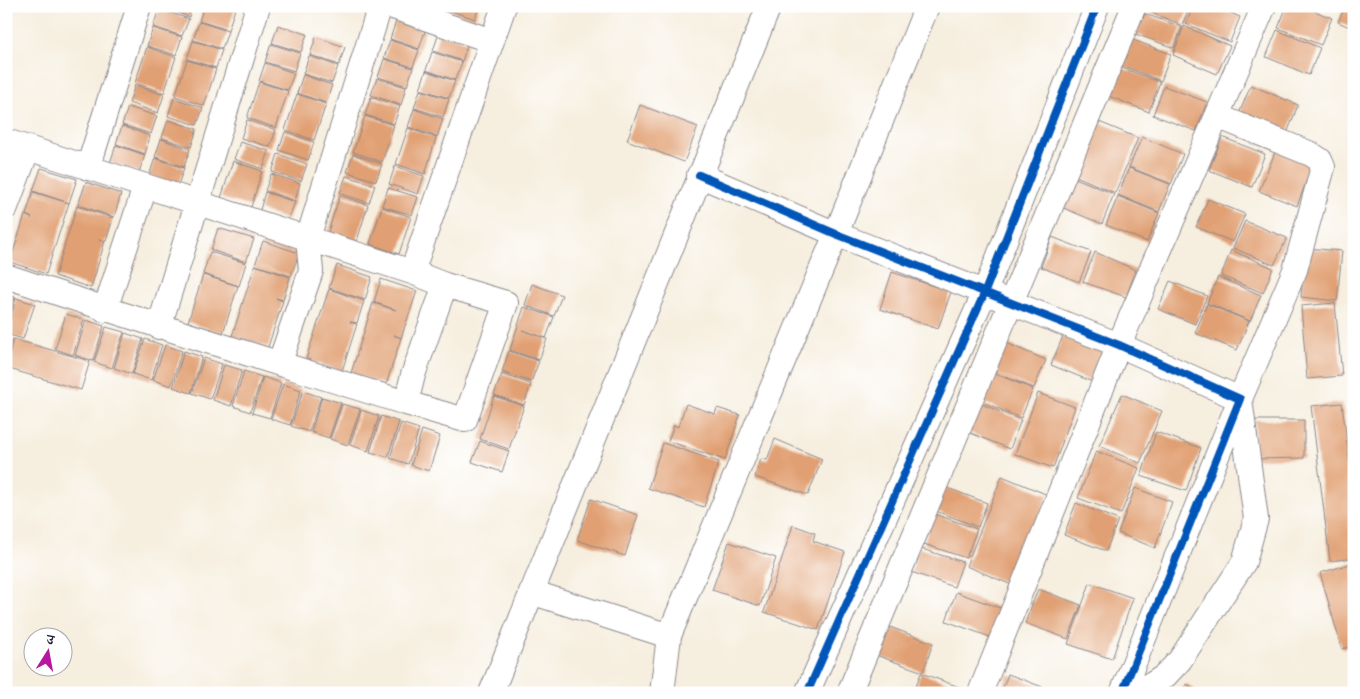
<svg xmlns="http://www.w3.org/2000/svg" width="1360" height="699" font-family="'EB Garamond','Noto Serif Devanagari',serif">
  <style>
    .building { fill: #e1a073 }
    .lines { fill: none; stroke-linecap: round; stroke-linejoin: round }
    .minor-casing { stroke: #8c888c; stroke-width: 26 }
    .minor { stroke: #fff; stroke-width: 24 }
    .cycleway-casing { stroke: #fff; stroke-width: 11 }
    .cycleway { stroke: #0057b8; stroke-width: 8 }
  </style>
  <rect width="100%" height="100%" fill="#fff"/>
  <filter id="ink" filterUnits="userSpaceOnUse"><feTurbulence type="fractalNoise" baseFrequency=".02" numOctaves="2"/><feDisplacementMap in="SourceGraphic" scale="10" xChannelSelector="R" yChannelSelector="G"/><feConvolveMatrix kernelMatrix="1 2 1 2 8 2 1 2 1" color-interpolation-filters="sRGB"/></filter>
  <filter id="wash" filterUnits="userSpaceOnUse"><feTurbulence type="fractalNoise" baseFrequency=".0096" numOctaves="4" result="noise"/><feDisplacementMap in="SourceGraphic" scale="20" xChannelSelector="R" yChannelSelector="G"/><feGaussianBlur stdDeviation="1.12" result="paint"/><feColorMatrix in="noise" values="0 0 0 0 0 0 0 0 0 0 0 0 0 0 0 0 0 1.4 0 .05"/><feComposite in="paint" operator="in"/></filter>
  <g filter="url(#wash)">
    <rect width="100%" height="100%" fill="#f6eede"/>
    <g id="blocks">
      <path class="building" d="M160 6H192L189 17Z
        M204 6H236L228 30 199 21Z
        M446 6H479L475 19 445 9Z
        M1149 6H1190L1182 25 1147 11Z
        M1193 6H1215L1240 17 1230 42 1186 24Z
        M1287 6H1302L1332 18 1321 45 1278 28Z
        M1345 6H1354V29L1338 22Z
        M159 9 189 19 182 36 153 27Z
        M1145 14 1182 27 1174 48 1133 33 1138 19 1142 21Z
        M396 21 425 31 419 49 390 39Z
        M199 22 228 31 222 49 193 40Z
        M278 25 307 34 301 52 272 43Z
        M1184 26 1230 46 1217 74 1173 55Z
        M153 28 182 37 176 55 147 46Z
        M1277 30 1320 48 1309 75 1266 57Z
        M439 33 468 43 462 61 433 51Z
        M316 37 345 47 339 65 310 55Z
        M1128 38 1171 54 1161 81 1118 64Z
        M390 40 419 50 413 67 384 58Z
        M193 41 222 50 216 68 187 59Z
        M271 44 300 53 294 71 265 62Z
        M147 47 176 57 164 93 135 83Z
        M432 52 462 62 455 80 426 70Z
        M309 56 338 66 332 83 303 74Z
        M384 59 413 68 407 86 378 77Z
        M187 60 216 69 204 106 175 96Z
        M265 63 294 73 288 90 259 81Z
        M1117 66 1160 82 1149 112 1106 95Z
        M426 71 455 81 449 98 420 89Z
        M303 75 332 85 326 103 297 93Z
        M377 78 406 87 401 105 371 95Z
        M259 82 288 91 276 128 247 118Z
        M135 85 164 95 158 113 129 103Z
        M1251 85 1298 105 1286 136 1238 116Z
        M1164 86 1207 102 1196 131 1153 115Z
        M420 90 449 99 443 117 414 108Z
        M297 94 326 104 314 140 285 130Z
        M371 97 400 106 394 124 365 115Z
        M174 98 203 108 197 125 168 116Z
        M640 105 698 127 684 162 627 140Z
        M128 107 157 116 151 134 122 125Z
        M414 109 443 119 437 137 408 127Z
        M365 116 394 125 382 162 353 152Z
        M168 120 197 129 191 147 162 138Z
        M247 120 276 130 270 147 241 138Z
        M1099 122 1138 138 1115 193 1076 176Z
        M122 126 150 136 145 154 116 144Z
        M408 128 436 138 425 174 396 164Z
        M285 132 314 142 308 160 279 150Z
        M1142 137 1183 154 1171 184 1129 167Z
        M1222 137 1265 154 1252 187 1209 170Z
        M161 139 190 149 184 167 155 157Z
        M240 142 269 151 263 169 234 159Z
        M116 145 145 155 139 172 110 163Z
        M1276 150 1313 164 1297 206 1259 191Z
        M278 154 307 164 301 181 272 172Z
        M353 154 382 164 376 181 347 172Z
        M155 158 184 168 178 185 149 176Z
        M233 161 262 171 251 207 221 198Z
        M395 166 424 176 418 194 389 184Z
        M41 168 77 179 69 203 33 191Z
        M1129 168 1170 184 1159 212 1118 195Z
        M271 174 300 183 295 201 265 191Z
        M346 176 375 185 369 203 340 193Z
        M1073 177 1114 194 1102 224 1061 207Z
        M86 182 121 194 114 217 78 205Z
        M388 188 418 197 412 215 382 206Z
        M33 192 69 203 46 274 10 262 25 215 32 218 26 215Z
        M265 192 295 202 288 220 260 210Z
        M340 195 368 205 357 241 328 232Z
        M1118 196 1159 213 1147 242 1106 225Z
        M1208 199 1245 214 1233 242 1196 227Z
        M77 206 113 218 106 241 98 239 105 241 91 288 55 276Z
        M382 207 411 217 399 254 370 244Z
        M1245 221 1287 238 1274 265 1233 248Z
        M218 228 254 239 246 262 211 250Z
        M1052 237 1091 252 1079 282 1041 267Z
        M263 241 299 253 291 276 255 265Z
        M1306 248 1342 251 1337 301 1301 297Z
        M1231 250 1273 268 1263 293 1221 276Z
        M210 252 246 263 239 286 203 274Z
        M1095 252 1136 270 1126 297 1083 282Z
        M255 265 290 277 283 300 276 298 283 301 268 347 232 336Z
        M337 265 372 277 365 300 329 288Z
        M892 272 951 292 938 329 880 309Z
        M203 275 238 286 223 333 188 322Z
        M1218 277 1261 295 1250 321 1207 303Z
        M381 279 417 291 401 338 394 335 401 338 386 385 351 373 373 303 396 310 374 302Z
        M1170 281 1207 296 1195 324 1158 309Z
        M532 284 562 295 554 316 525 305Z
        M329 289 364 301 357 323 350 322 357 324 342 371 306 359Z
        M6 294 15 297 7 322H6Z
        M16 298 35 304 23 339 6 334Z
        M1335 303 1342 376 1307 379 1301 306Z
        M1207 304 1249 321 1237 350 1195 333Z
        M524 307 554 317 546 338 522 330 547 339 539 360 510 350Z
        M66 314 84 320 73 355 55 349Z
        M86 320 104 326 93 361 75 355Z
        M106 327 124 332 112 368 94 362Z
        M125 333 143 339 132 374 114 368Z
        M1063 336 1105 353 1093 382 1051 365Z
        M13 339 90 361 81 390 6 368Z
        M145 339 162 345 151 380 133 374Z
        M1004 342 1046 360 1034 388 992 372Z
        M165 345 182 351 171 386 153 380Z
        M184 351 202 357 191 393 173 387Z
        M509 351 539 361 531 382 502 372Z
        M204 358 222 364 210 399 192 393Z
        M224 365 242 370 231 406 213 400Z
        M244 371 262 377 250 412 233 406Z
        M991 372 1033 389 1021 418 980 401Z
        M502 374 531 384 524 405 494 395Z
        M263 377 281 383 270 418 252 413Z
        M283 384 301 390 290 425 271 419Z
        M303 391 321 397 309 432 291 426Z
        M1038 393 1075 407 1053 468 1015 454Z
        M1122 394 1162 411 1140 463 1099 446Z
        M494 396 524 406 509 449 480 439Z
        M322 397 341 403 329 438 311 432Z
        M979 403 1021 420 1010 449 968 432Z
        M1342 403 1354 498V558L1330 561 1311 406Z
        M342 404 360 409 348 445 330 439Z
        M686 404 715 414 717 408 740 415 725 460 668 441 674 425 678 427Z
        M361 410 379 416 368 451 350 445Z
        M381 416 399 422 388 457 370 452Z
        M1255 420H1304V458L1255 459Z
        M401 423 419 429 408 464 390 458Z
        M422 430 440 436 429 471 411 465Z
        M1156 432 1201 448 1186 491 1141 476Z
        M775 439 822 459 808 495 755 477 761 459 767 460Z
        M480 441 509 451 502 472 472 462Z
        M663 443 719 462 704 507 648 488Z
        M1096 451 1139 468 1121 514 1078 498Z
        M1002 476 1048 495 1012 585 966 566Z
        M945 487 987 503 978 527 936 511Z
        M1135 488 1172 502 1155 548 1118 533Z
        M591 499 638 515 625 556 577 540Z
        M1076 503 1118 520 1106 551 1064 535Z
        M932 513 977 529 966 558 924 544Z
        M793 525 815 533 813 541 845 552 818 630 764 612Z
        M729 542 776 558 760 606 712 590Z
        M919 548 963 562 954 587 911 572Z
        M1353 563 1354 646 1342 649 1320 573Z
        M1090 583 1133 598 1112 659 1068 644Z
        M1038 589 1081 605 1068 639 1025 623Z
        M956 592 1003 609 993 638 946 621Z
        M887 626 933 643 923 672 876 655Z
        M921 673 962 688 960 693H913Z
        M1008 674 1053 691 1052 693H1001Z
        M1187 684 1199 693H1181Z"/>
    </g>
  </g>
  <g filter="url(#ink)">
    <use href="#blocks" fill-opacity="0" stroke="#8c888c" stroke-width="1"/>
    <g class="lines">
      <g class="minor-casing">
        <path id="minor" d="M390 6 492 41
          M6 141 412 272 445 285 506 303 465 420 406 403
          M88 168 139 6
          M699 175 836 234 1119 345 1240 399 1122 693
          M6 207 28 148
          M412 272 504 6
          M6 276C139 321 272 361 406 403L413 375 445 285
          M105 310 145 187
          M159 327 258 6
          M280 362 311 271 308 238 380 6
          M531 592 669 636
          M1123 691 1151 685 1165 676 1180 660 1244 562 1256 519 1240 399 1295 270 1323 167 1320 160 1311 154 1217 116
          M491 693 769 6
          M662 693 669 636 836 234 927 6
          M807 693 984 294 1097 6
          M849 693 1134 6
          M980 693 1119 345 1264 6"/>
      </g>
      <use href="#minor" class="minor"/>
      <g class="cycleway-casing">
        <path id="cycleway" d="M699 175 836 234 1119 345 1240 399 1122 693
          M807 693 984 294 1097 6"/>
      </g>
      <use href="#cycleway" class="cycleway"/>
    </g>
  </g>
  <rect width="1360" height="699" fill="none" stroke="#fff" stroke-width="25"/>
  <g transform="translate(48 652) rotate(11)"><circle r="24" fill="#ffffff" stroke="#a7a7b1"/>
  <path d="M0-4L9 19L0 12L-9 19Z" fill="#b5179e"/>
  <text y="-8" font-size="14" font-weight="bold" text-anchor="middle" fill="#22223b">उ</text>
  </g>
</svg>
